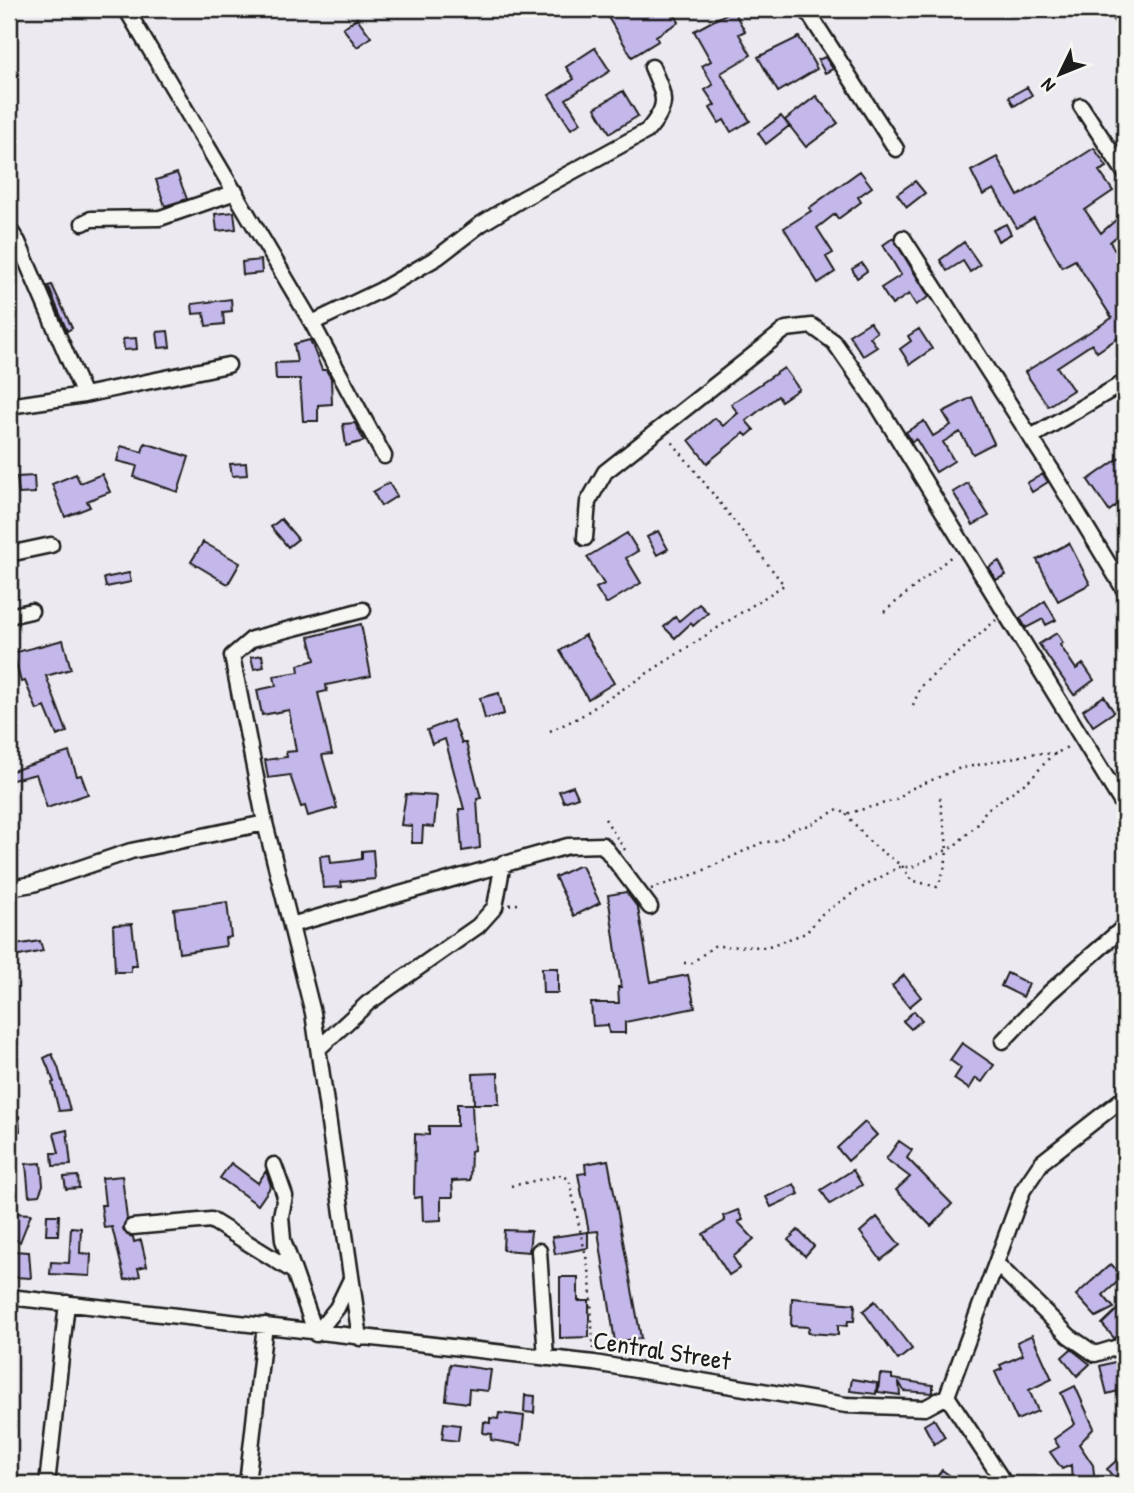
<svg xmlns="http://www.w3.org/2000/svg" width="1134" height="1493" font-family="'Patrick Hand',sans-serif">
  <style>
    .building { fill: #c4b7e9; stroke: #1c1c1c; stroke-width: 2 }
    .lines { fill: none; stroke-linecap: round; stroke-linejoin: round }
    .minor-casing { stroke: #1c1c1c; stroke-width: 19 }
    .path { stroke: #1c1c1c; stroke-width: 2.5; stroke-dasharray: 2 5; stroke-linecap: butt }
    .minor { stroke: #f6f6f2; stroke-width: 14 }
    .labels { text-anchor: middle; dominant-baseline: central; stroke-width: 5; stroke-linejoin: round; paint-order: stroke }
    .street-label { font-size: 26px; fill: #1c1c1c; stroke: #f6f6f2 }
  </style>
  <rect width="100%" height="100%" fill="#ece9f0"/>
  <filter id="ink" filterUnits="userSpaceOnUse"><feTurbulence type="fractalNoise" baseFrequency=".0143" numOctaves="2"/><feDisplacementMap in="SourceGraphic" scale="14" xChannelSelector="R" yChannelSelector="G"/><feConvolveMatrix kernelMatrix="1 2 1 2 8 2 1 2 1" color-interpolation-filters="sRGB"/></filter>
  <g filter="url(#ink)">
    <path class="building" d="M603 9H671L679 22 656 36 658 41 632 57Z
      M733 10 745 31 739 34 751 55 721 73 750 121 731 132 724 120 719 123 710 108 715 105 705 90 713 85 702 66 711 61 694 31Z
      M1125 10V35L1113 20Z
      M357 18 371 37 357 47 343 28Z
      M799 37 817 69 778 92 758 57Z
      M595 48 610 71 566 99 581 123 571 129 549 95 574 79 566 67Z
      M825 57 833 69 825 73 818 60Z
      M1027 87 1032 95 1014 106 1009 97Z
      M623 91 638 116 610 133 595 108Z
      M816 96 838 123 806 147 785 120Z
      M781 116 789 126 766 144 758 133Z
      M1094 148 1107 167 1099 171 1113 191 1085 210 1101 233 1125 212V229L1110 242 1125 266V333L1097 352 1092 344 1057 367 1073 390 1048 406 1025 372 1112 318 1075 260 1062 267 1034 218 1017 228 994 189 983 195 971 171 997 157 1018 196Z
      M860 171 872 187 858 197 861 202 838 219 835 214 817 228 833 253 826 257 835 272 818 283 784 228 811 211 809 208Z
      M177 173 187 199 165 206 156 180Z
      M915 181 925 193 907 207 897 194Z
      M234 212 236 229 217 231 215 214Z
      M1006 224 1011 234 998 241 993 230Z
      M893 238 929 297 916 305 909 294 892 305 881 288 901 275 883 245Z
      M964 242 980 265 970 272 963 261 947 271 940 260Z
      M261 260 262 273 243 275 242 262Z
      M862 263 867 271 857 278 852 269Z
      M52 285 72 328 67 331 48 286Z
      M231 299 232 311 223 312 224 324 206 326 204 313 193 314 192 304Z
      M870 322 877 332 870 337 877 347 863 356 849 335Z
      M919 329 932 349 910 364 900 349 911 341 908 336Z
      M168 331 170 347 159 348 157 332Z
      M136 338 137 349 124 350 123 339Z
      M310 340 322 370H326L331 378 332 404 318 405V421H303L300 379H276L275 363 297 362 294 344Z
      M784 368 799 389 781 401 778 396 746 421 754 430 747 436 744 433 707 463 689 440 715 418 723 426 738 413 731 404Z
      M972 397 994 443 973 454 960 432 943 442 954 461 936 472 916 439 912 442 906 432 924 421 933 436 951 425 943 412Z
      M355 423 364 441 346 446 343 424Z
      M145 443 189 457 178 492 134 477 137 466 117 461 121 446 142 452Z
      M1125 454V499L1109 511 1088 480Z
      M246 463 247 475 232 476 230 464Z
      M76 474 80 483 102 474 110 492 87 501 90 507 65 517 52 484Z
      M1043 474 1048 482 1032 492 1027 483Z
      M34 476 35 493 19 494 17 477Z
      M389 483 397 496 381 506 373 492Z
      M968 483 989 516 973 525 953 492Z
      M281 519 298 539 288 547 271 527Z
      M658 531 668 549 657 555 647 537Z
      M627 533 638 551 626 558 641 583 606 604 596 588 604 584 587 557Z
      M203 542 240 563 228 584 191 562Z
      M1069 543 1090 584 1058 601 1037 560Z
      M999 561 1006 575 996 580 989 567Z
      M129 573 131 582 106 587 104 578Z
      M1045 601 1056 620 1046 625 1043 619 1026 628 1020 618Z
      M699 604 708 613 693 626 691 623 675 638 664 627 675 617 679 621Z
      M361 624 371 676 326 685 327 691 318 693 332 754 322 755 337 808 308 816 305 806 301 807 290 775 268 778 265 760 287 757 286 752 296 751 289 710 262 715 257 690 276 686 274 676 299 672 298 665 315 660 309 637Z
      M1057 633 1063 643 1060 645 1076 669 1083 664 1094 680 1074 695 1039 644Z
      M585 635 614 683 588 699 560 651Z
      M63 640 71 669 46 676 67 732 57 736 45 707 37 710 25 681 21 682 13 653Z
      M262 655 264 667 254 669 251 657Z
      M499 693 504 714 485 719 480 698Z
      M1104 696 1114 712 1093 726 1083 710Z
      M453 720 462 743H466L481 798 477 799 480 848 462 851 459 809H464L445 739 432 744 427 730Z
      M69 752 77 776 81 775 88 794 47 808 36 774 9 781V772Z
      M573 786 578 797 564 802 559 791Z
      M406 794 437 796 434 827 423 826 422 843H412V826L401 825Z
      M373 850 375 879 341 882 342 887 323 888 320 856 330 855 331 863 350 861 362 859V851Z
      M578 866H582L600 903 574 916 555 877Z
      M626 892 638 908 651 982 688 975 695 1008 625 1022V1033H609L608 1025 593 1026 591 1003H619L618 987H621L608 895Z
      M227 902 231 937 225 938 226 946 179 953 174 909Z
      M132 924 137 966H131V972H115L113 925Z
      M40 941 43 951 10 958 9 946Z
      M542 968H558V993H543Z
      M1007 973 1029 984 1023 997 1001 986Z
      M904 975 921 997 909 1007 892 986Z
      M914 1011 922 1020 911 1029 903 1021Z
      M962 1043 994 1065 982 1082 976 1078 969 1089 954 1079 961 1068 950 1060Z
      M52 1054 58 1067 70 1110 59 1111 52 1083 54 1082 44 1058Z
      M498 1073 499 1104H474L473 1074Z
      M457 1104H472L474 1150 471 1151 470 1180 452 1181 453 1197H441V1220L423 1221 422 1197 414 1198 415 1134 429 1135V1126H457Z
      M19 1116 20 1131 9 1132V1117Z
      M865 1122 877 1135 848 1161 837 1148Z
      M67 1130 71 1165 53 1166 52 1153H59L54 1133Z
      M899 1141 912 1150 907 1158 952 1204 931 1226 896 1190 910 1177 886 1159Z
      M608 1160 641 1338 615 1342 598 1231 589 1232 578 1174 586 1173 585 1164Z
      M41 1163 43 1185 39 1195 29 1196 26 1164Z
      M231 1163 258 1183 266 1171 271 1186 258 1205 220 1178Z
      M853 1170 862 1185 830 1204 821 1190Z
      M78 1176 79 1188 66 1189 64 1177Z
      M122 1176 127 1219 123 1229 127 1235 133 1237 134 1242 141 1240 147 1266 138 1268 140 1276 125 1280 112 1227 104 1228 101 1205H105L102 1178Z
      M794 1184 799 1194 771 1207 766 1197Z
      M738 1210 743 1220 738 1222 754 1239 733 1257 740 1268 729 1275 703 1234 725 1221 723 1216Z
      M12 1213 31 1214 20 1242 9 1237Z
      M47 1215H59L58 1235H46Z
      M877 1217 900 1245 881 1260 860 1232Z
      M71 1227 81 1228 80 1253 91 1254 90 1276 50 1274 51 1262 69 1263Z
      M504 1230 531 1231 529 1252 503 1250Z
      M798 1230 814 1246 805 1256 788 1240Z
      M588 1232V1248L555 1254 552 1237Z
      M12 1251 29 1252 31 1278 13 1277Z
      M1111 1264 1123 1277 1103 1295 1114 1308 1096 1317 1076 1295Z
      M560 1277H578V1301H589V1337L560 1338Z
      M792 1298 855 1304 854 1321H848L847 1326 838 1325V1335L808 1333 809 1327 791 1326Z
      M875 1301 912 1349 898 1360 863 1311Z
      M1125 1302V1336L1114 1338 1102 1324Z
      M1032 1335 1052 1379 1029 1390 1038 1411 1017 1420 995 1372 1002 1369 1000 1365 1023 1355 1017 1342Z
      M1071 1349 1090 1364 1077 1376 1062 1357Z
      M1125 1359V1385L1121 1386 1122 1390 1107 1394 1100 1366Z
      M450 1364 491 1370 488 1391 469 1389 468 1403 446 1400Z
      M880 1374 892 1375V1379L933 1385V1393L904 1391 899 1382 900 1395 878 1392Z
      M852 1379 877 1383 876 1394 850 1391Z
      M1075 1386 1094 1428 1079 1444 1093 1465 1095 1484H1072L1071 1465 1062 1469 1050 1452 1059 1447 1054 1439 1075 1424 1061 1393Z
      M525 1395 535 1396 534 1413 524 1412Z
      M499 1413 524 1416 521 1445 491 1440 492 1434 483 1433 484 1422 490 1423V1418L498 1419Z
      M934 1419 945 1437 934 1444 924 1425Z
      M444 1423 460 1425 458 1441 442 1439Z
      M1117 1460 1125 1470V1479L1119 1484 1107 1469Z
      M942 1470 962 1484H932Z"/>
    <g class="lines">
      <g class="minor-casing">
        <path id="minor" d="M126 9 312 323 384 456
          M806 9 896 149
          M1081 106 1125 173
          M83 223 91 219 160 218 236 192
          M9 229 18 242 84 395 9 406
          M903 238 1051 469 1125 591
          M312 323 381 290 438 257 481 224 522 199 647 131C670 105 665 97 652 67
          M84 395 228 365
          M1031 437 1125 382
          M585 538 588 502 605 472 786 329 812 326 834 342 877 404 1125 808
          M9 554 51 545
          M9 616 31 611
          M265 823 232 656 252 639 363 610
          M9 888 33 884 131 851 265 823 313 1013 360 1338
          M291 925 568 846 603 845 650 907
          M1003 1041 1049 993 1125 926
          M319 1048 368 1003 478 926 495 907 503 863
          M274 1165 285 1196 281 1216 283 1240 316 1334
          M132 1227 211 1220 293 1271
          M539 1251 546 1358
          M996 1263 1069 1336 1095 1354 1125 1345
          M9 1297 594 1363 846 1405 925 1408 947 1396 1023 1190 1042 1162 1125 1097
          M316 1334 337 1308 351 1279
          M947 1396 1005 1484
          M47 1484 67 1303
          M247 1484 265 1325"/>
      </g>
      <path class="path" d="M884 612 953 555
        M913 705 921 686 996 620
        M550 731 578 718 784 585 670 439
        M846 814 871 843 903 867 911 880 937 887C955 851 943 833 940 797
        M605 819 625 850
        M651 889 698 873 761 843 779 840 795 828 810 825 838 809 846 814 899 799 908 790 958 769 1036 753 1056 754
        M509 905 519 904
        M684 963H692L714 946 766 947 806 933 822 914 856 891 899 867H912L953 847 978 824 986 810 1031 779 1050 757 1071 745
        M511 1186 561 1175 569 1179 590 1275 593 1349"/>
      <use href="#minor" class="minor"/>
    </g>
  </g>
  <g class="labels">
    <g class="street-label">
      <text transform="translate(662 1350) rotate(9)">Central Street</text>
    </g>
  </g>
  <rect width="1134" height="1493" fill="none" stroke="#f6f6f2" stroke-width="35"/>
  <rect x="18" y="18" width="1099" height="1458" fill="none" stroke="#1c1c1c" stroke-width="2.5" filter="url(#ink)"/>
  <g transform="translate(1060 74) rotate(227)" stroke="#f6f6f2" stroke-width="5" paint-order="stroke">
  <path d="M0-5L12 26L0 18L-12 26Z" fill="#1c1c1c"/>
  <text y="-10" font-size="19" font-weight="bold" text-anchor="middle" fill="#1c1c1c">N</text>
  </g>
</svg>
